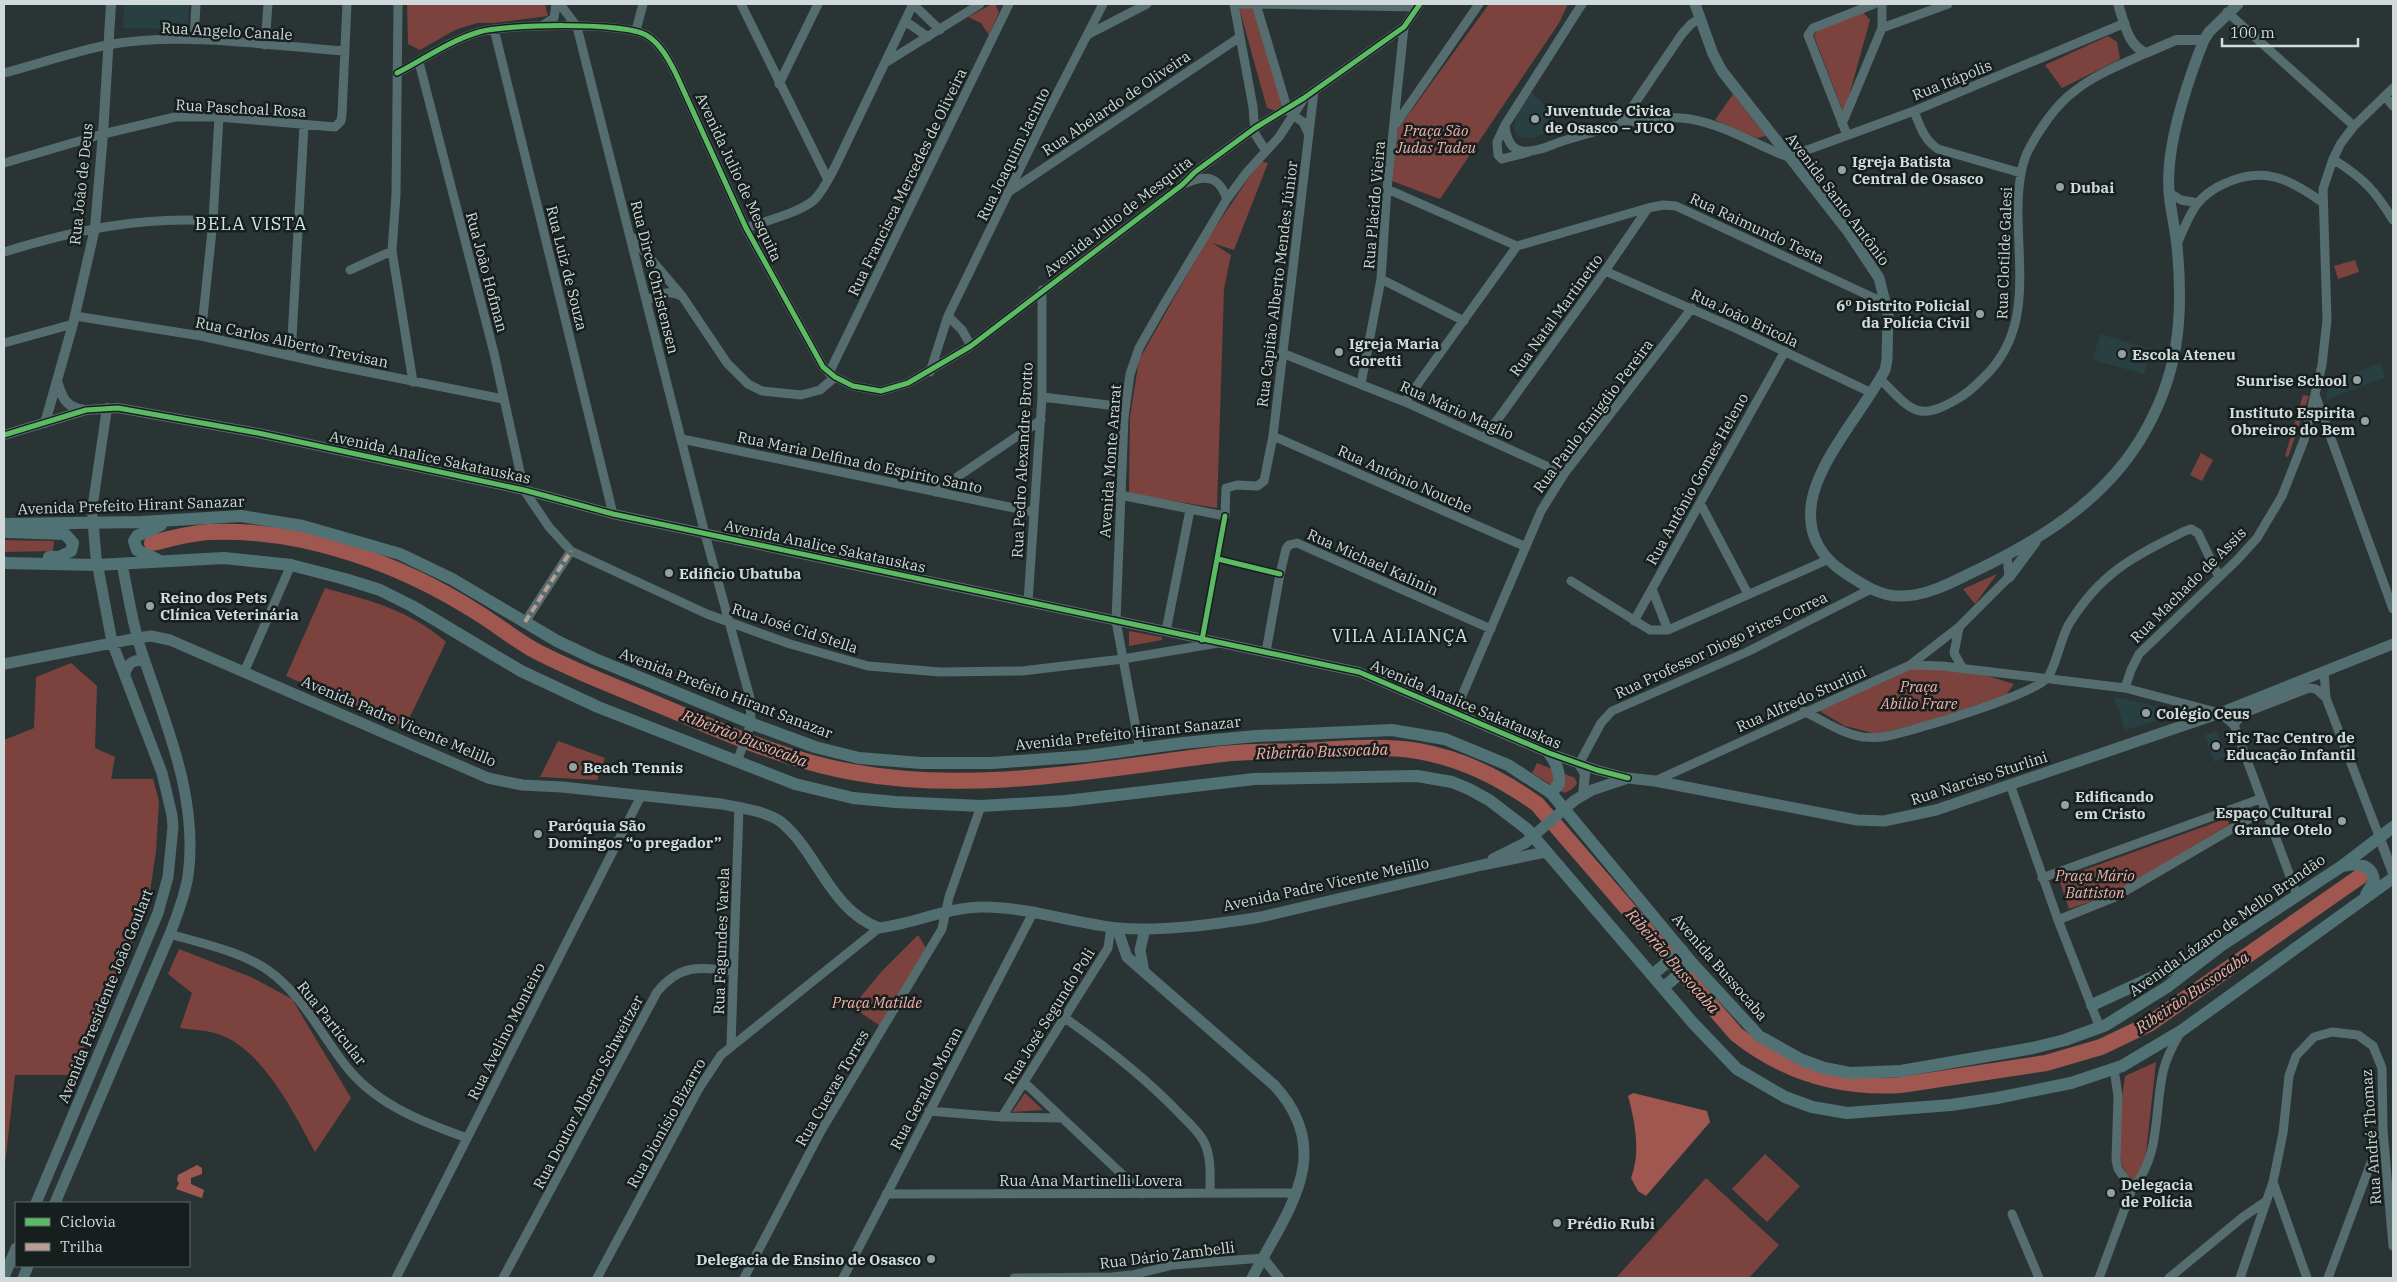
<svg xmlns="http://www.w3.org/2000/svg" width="2397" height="1282" font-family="'IBM Plex Serif',serif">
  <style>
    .built { fill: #284042 }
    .green { fill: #7c423d }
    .water { fill: #9f5750 }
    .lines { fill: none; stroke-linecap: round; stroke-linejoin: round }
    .river { stroke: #9f5750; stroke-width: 16 }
    .minor { stroke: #556d6f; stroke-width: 9 }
    .tertiary { stroke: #556d6f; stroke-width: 10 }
    .secondary { stroke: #526e70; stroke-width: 11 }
    .primary { stroke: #507274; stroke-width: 12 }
    .quiet { stroke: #b99d93; stroke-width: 4; stroke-dasharray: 8 4; stroke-linecap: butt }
    .cycleway-casing { stroke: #161e1e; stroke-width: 8 }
    .cycleway { stroke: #5cba63; stroke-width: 5 }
    .poi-dot { fill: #96a0a1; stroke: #161e1e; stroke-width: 2 }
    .labels { text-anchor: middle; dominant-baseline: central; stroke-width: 5; stroke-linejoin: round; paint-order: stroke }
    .street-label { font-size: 15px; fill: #d0dadb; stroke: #161e1e }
    .poi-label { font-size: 15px; font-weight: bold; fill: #d0dadb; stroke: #161e1e; text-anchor: start }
    .park-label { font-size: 15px; font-style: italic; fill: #f5b0a8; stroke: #161e1e }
    .water-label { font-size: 16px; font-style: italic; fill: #f5b0a8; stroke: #161e1e }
    .quarter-label { font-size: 18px; letter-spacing: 1px; fill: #d1e6e7; stroke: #161e1e }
  </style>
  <rect width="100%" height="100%" fill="#2b3435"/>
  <path class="built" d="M124 4H189L188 24 181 29 123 28Z
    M1530 91 1546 107 1552 108 1556 130 1532 138 1520 137 1514 132 1516 114Z
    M1946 298 1950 306 1948 315 1942 318H1936L1935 316 1901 318 1899 302Z
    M2100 334 2151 349 2144 374 2093 360Z
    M2380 363 2386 377 2326 400 2329 383Z
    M2114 697 2173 710 2175 715 2125 730Z
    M2217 731 2226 757 2214 762 2205 735Z"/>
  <path class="green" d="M407 4H545L548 16 494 23H477L455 30 420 50 408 44Z
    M992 4H995L999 12 989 35 981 23 968 17Z
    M1238 4H1254L1284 103 1277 111 1267 108Z
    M1489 4H1568L1559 23 1440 199 1392 181 1398 129Z
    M1862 11 1870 20 1844 114 1814 36 1817 31Z
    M2108 36 2117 42 2120 59 2062 88 2045 65Z
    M1733 94 1766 136 1757 138 1715 120Z
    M1260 161 1268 163 1234 250 1212 243 1231 255 1224 289 1217 508 1129 494 1130 417 1139 360 1207 240Z
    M2355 260 2359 272 2338 279 2334 266Z
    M2303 395 2309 396 2288 457 2285 456Z
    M2201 453 2213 460 2202 481 2190 475Z
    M4 540 54 541 53 551 4 552Z
    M1997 574 1975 604 1963 589Z
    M325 588C371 601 410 610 446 642L405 727 286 676Z
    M1129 631 1162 637V640L1129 646Z
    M71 663 97 686 95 748 115 757 111 779H153L159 801 156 851 149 899 122 970 70 1075H15L4 1173V740L34 728 36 677Z
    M1912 667 1971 671 2014 684 2006 695 1925 722 1877 734 1845 726 1818 710Z
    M558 741 605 758 597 780 540 777Z
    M1537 763 1575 778 1577 784 1571 790 1564 793 1532 773Z
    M2225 819 2228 820 2229 825 2113 894 2069 909 2059 879Z
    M918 935 926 948 882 1027 852 1007 882 971Z
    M179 949 251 977 292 999 351 1098 315 1152C294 1113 263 1049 218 1034 207 1030 192 1030 180 1028L192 993 168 974Z
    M2156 1062 2145 1162 2134 1181C2107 1162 2122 1104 2125 1076Z
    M1025 1093 1043 1110 1012 1112Z
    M1765 1154 1800 1186 1767 1222 1732 1189Z
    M1706 1178 1779 1245 1749 1278H1616Z"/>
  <path class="water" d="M1633 1093 1707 1111 1710 1122 1646 1196 1638 1191 1631 1178C1641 1152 1635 1122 1628 1096Z
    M197 1165 202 1168V1174L191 1178V1184L204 1190 202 1198 176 1189 179 1183 177 1180 178 1175Z"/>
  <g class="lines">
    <path class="river" d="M152 543C170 539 190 533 209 532 302 528 400 563 478 613 496 624 513 638 532 649 573 671 617 687 659 705 722 731 784 760 852 772 972 794 1095 770 1214 755 1243 751 1273 752 1302 751 1341 749 1380 745 1418 751 1463 759 1500 778 1537 804L1736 1034C1785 1073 1839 1089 1901 1085L2046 1063 2101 1047 2149 1024 2361 876"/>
    <path class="minor" d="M398 4 396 195 392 251 413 382
      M560 4 577 27 705 534 750 698 751 723 737 762
      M741 4 828 180
      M913 4 940 30
      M1234 4 1253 107 1255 134 1266 151
      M1235 4H1252
      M1256 4 1288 111
      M1261 4 1417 7
      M1582 4 1505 125C1506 136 1509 149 1522 151 1537 153 1552 144 1566 140 1602 130 1643 115 1681 118 1718 121 1754 144 1788 157L1914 111 2125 23
      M2227 12 2354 126
      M905 21 928 37
      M543 25 554 18 556 4
      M1882 28 1948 4
      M494 29 613 514
      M636 30 643 4
      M1089 34 1147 4
      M194 40 196 4
      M265 45 268 4
      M419 62 494 353 524 490 549 527 571 551 707 614 790 644 868 666 940 672 1022 671 1123 659 1218 643
      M885 63 980 4
      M4 73C38 64 73 52 107 45 180 31 270 46 344 51
      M397 73C424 59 449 41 479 32 505 24 625 22 646 35 660 43 669 60 676 74L746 228 823 367 835 377 853 386 881 391 908 383 971 346 1182 185 1195 172 1255 128 1304 98 1404 27 1420 4
      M779 84 818 4
      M2385 96 2393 106
      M1914 111C1920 126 1924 140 1938 149L2021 173
      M1294 116 1303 122 1309 135
      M1396 124 1479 4
      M1842 124 1882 28V4
      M1505 125 1497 142 1498 155 1502 159 1529 152
      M1620 125 1682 34 1691 24 1700 18
      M1847 135 1808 35 1813 28 1821 25 1874 4
      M2333 159C2364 179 2374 189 2393 220
      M4 163 103 134 175 117H219L335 127 341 121 342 114 347 4
      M1186 183C1208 174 1219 177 1227 199
      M1387 189 1517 246 1648 208 1663 205 1676 206 1887 304
      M2168 192 2181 200 2198 203
      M1007 193 1240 37
      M746 228C765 221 799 213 814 200 823 191 829 178 835 167L913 4
      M632 237 682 296 727 363 748 384 762 391 801 395 820 390 835 377
      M2177 244C2183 231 2189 214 2198 203 2204 195 2216 187 2226 183 2264 166 2290 179 2322 202
      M4 252C72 231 140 216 213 221
      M350 270 392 251
      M1605 271 1737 329 1872 393
      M1381 279 1464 321
      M647 301C659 293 668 290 682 296
      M75 316 201 336 327 364 503 399
      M948 316 962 330 971 346
      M201 336 213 221 219 117
      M4 343 73 324
      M1282 353 1405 402 1564 474
      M291 356 304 125
      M930 372 948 316 1044 119 1103 4
      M829 373 1009 4
      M1880 379C1911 409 1916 424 1959 398 1968 393 1975 386 1982 379 2032 333 2018 273 2018 212 2018 192 2019 171 2027 153 2038 131 2056 104 2076 90 2096 74 2123 64 2146 53
      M1361 384 1381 279 1387 189 1404 27
      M1042 397 1125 407
      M2316 397 2393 609
      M1405 402 1517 246
      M1273 436 1526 547
      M1485 437 1605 271 1648 208
      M682 439 1033 512
      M935 492 1041 420
      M1120 495 1225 516 1226 488 1237 485 1257 486 1264 481 1273 436 1314 91
      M1700 503 1748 594
      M1571 581 1650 630H1668L1827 560
      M1652 589 1668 630
      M1028 602 1042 397V290
      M1634 621 1785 351
      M525 622 571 551
      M1959 628 1954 653 1963 669
      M1166 631 1190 510
      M1266 652 1280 574 1286 549 1289 545 1297 543 1491 629
      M1910 665 1959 627 2009 577 2007 556
      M245 670 291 565
      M2324 672 2326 698 2379 836
      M2125 688 2131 670 2139 654 2237 560 2257 538 2282 496 2304 440 2322 365 2327 320 2323 189 2333 159 2341 143 2354 126 2393 88
      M1804 711C1823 721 1843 734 1863 737 1869 737 1876 738 1882 737 1907 733 2037 694 2048 677 2057 663 2060 640 2069 624 2101 572 2133 557 2185 531L2191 529 2198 533 2219 577
      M1455 712 1541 511 1564 474 1692 308
      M2234 725 2242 714 2309 688 2316 689 2326 698
      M1140 750 1116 621 1124 418 1130 374 1139 348 1163 306 1227 199 1247 172 1279 137 1303 100
      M1579 764 1601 723 1612 711 1747 652 1871 589
      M1655 781 1910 665 1942 666 2125 688 2220 713 2234 725 2297 895
      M2010 784 2058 920 2100 1028
      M2042 878 2260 799
      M2058 920 2115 897 2264 810
      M170 934C203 944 241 951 269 971 304 996 323 1039 350 1071 380 1106 425 1123 467 1138
      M1065 1018C1106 1047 1146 1078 1180 1114 1188 1122 1198 1131 1203 1140 1212 1156 1210 1176 1210 1193
      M731 1045 739 807
      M2114 1069 2118 1096 2116 1160 2118 1169 2132 1189
      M1025 1083 1143 1194
      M929 1111 1002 1117 1061 1118
      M1002 1117 1108 948 1111 927
      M2273 1182 2307 1278
      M886 1194 1296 1193
      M2012 1214 2039 1278
      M396 1278 641 796
      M503 1278 657 992C679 965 699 966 732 971
      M597 1278 698 1090 721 1055 879 928
      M744 1278 821 1131 942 929 949 897 981 806
      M843 1278 1034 911
      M1014 1278 1112 1277 1132 1275 1173 1265 1263 1258
      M2099 1278 2132 1189C2161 1156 2154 1112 2163 1072 2166 1058 2173 1045 2180 1033
      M2169 1278 2243 1217 2265 1202
      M2240 1278 2273 1182 2283 1133 2289 1076 2296 1056 2314 1037 2332 1032 2358 1035 2373 1046 2382 1068 2383 1130 2393 1246
      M2328 1278 2382 1133"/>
    <path class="tertiary" d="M2118 4C2124 21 2127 45 2146 53L2176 40H2204
      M58 384C63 400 67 407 84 410
      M45 423 73 324 95 228 103 134 111 4
      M4 435 86 410 118 408 258 433 524 490 613 514 1359 672 1549 753 1597 770 1628 778
      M93 522 92 510 107 408
      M1579 764 1585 774 1583 795
      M2379 836 2393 873
      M1263 1258 1279 1278"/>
    <path class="secondary" d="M1695 4 1713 54 1722 71 1847 230 1879 278 1888 314 1887 360 1885 370C1864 410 1815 463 1811 507 1808 535 1821 556 1842 571 1860 583 1880 597 1902 596 1926 596 1951 583 1973 572 2038 541 2101 503 2140 440 2179 376 2184 318 2177 246 2174 218 2167 200 2169 171 2171 132 2189 77 2204 40L2209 32 2238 4
      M2009 577 2035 542
      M4 664 138 638 151 636 170 640 488 778 522 785 562 787 722 804C740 808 766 811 781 822 818 852 829 909 879 928 913 924 948 907 983 907 1029 907 1072 923 1118 928 1161 932 1217 924 1261 917L1482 865 1546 852
      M125 673C129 662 134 659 145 661
      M1493 859 1525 843 1575 800 1592 790 1628 778 1655 781 1857 820 1884 821 1936 810 2220 713 2393 644
      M1117 928 1127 957 1274 1085C1337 1153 1287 1211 1252 1278
      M1144 972 1140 950 1145 929
      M36 1203 158 913 168 877 173 827 172 815 162 773 112 642 96 557 93 522
      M55 1203 170 934C177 915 185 896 188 876 199 798 165 722 141 650 132 622 128 593 122 564
      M4 1277 16 1248
      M23 1278 28 1266"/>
    <path class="primary" d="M4 524 141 522 241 516 303 526 400 554 452 579 557 641 595 659 758 726 815 747 859 758 921 763H992L1087 756 1183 743 1256 736 1392 730 1445 739 1508 765 1551 793 1692 963 1759 1036 1802 1060 1824 1068 1850 1073 1901 1071 2033 1048 2065 1040 2106 1025 2167 987 2222 945 2342 866 2393 827
      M4 530 7 532 65 534 73 543 71 551 59 557H49
      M158 560 137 550 134 541 137 536 161 525
      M4 563 97 565 224 558 291 565 345 579 380 590 412 606 521 671 598 707 795 784 853 798 895 802 981 806 1066 801 1254 779 1417 776 1452 782 1469 789 1489 800 1527 829 1693 1023 1737 1069 1785 1097 1812 1107 1847 1113 1951 1105 1997 1098 2071 1083 2122 1066 2181 1031 2393 878
      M1549 753C1556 763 1560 771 1559 784L1551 793
      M2342 866C2357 863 2372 863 2374 881L2366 895
      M1652 975 1682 950
      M1663 988 1692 963
      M2092 1005 2177 966 2199 962"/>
    <path class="quiet" d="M525 622 571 551"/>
    <g class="cycleway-casing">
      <path id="cycleway" d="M397 73C424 59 449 41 479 32 505 24 625 22 646 35 660 43 669 60 676 74L746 228 823 367 835 377 853 386 881 391 908 383 971 346 1182 185 1195 172 1255 128 1304 98 1404 27 1420 4
        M4 435 86 410 118 408 258 433 524 490 613 514 1359 672 1549 753 1597 770 1628 778
        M1218 559 1280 574
        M1202 640 1225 516"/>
    </g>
    <use href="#cycleway" class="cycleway"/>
  </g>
  <g class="poi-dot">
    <circle cx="1535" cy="119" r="5"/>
    <circle cx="1842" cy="170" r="5"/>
    <circle cx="2060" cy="187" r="5"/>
    <circle cx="1980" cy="314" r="5"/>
    <circle cx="1339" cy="352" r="5"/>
    <circle cx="2122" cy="354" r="5"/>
    <circle cx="2357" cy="380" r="5"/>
    <circle cx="2365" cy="421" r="5"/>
    <circle cx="669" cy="573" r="5"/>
    <circle cx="150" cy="606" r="5"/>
    <circle cx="2146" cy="713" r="5"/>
    <circle cx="2216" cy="746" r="5"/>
    <circle cx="573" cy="767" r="5"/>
    <circle cx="2065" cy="805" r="5"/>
    <circle cx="2342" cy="821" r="5"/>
    <circle cx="538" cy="834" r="5"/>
    <circle cx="2111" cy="1193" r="5"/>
    <circle cx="1557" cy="1223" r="5"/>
    <circle cx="931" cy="1259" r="5"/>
  </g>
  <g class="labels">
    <g class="street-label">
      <text transform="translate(227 31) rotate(3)">Rua Angelo Canale</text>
      <text transform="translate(1952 80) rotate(-22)">Rua Itápolis</text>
      <text transform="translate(1116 103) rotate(-34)">Rua Abelardo de Oliveira</text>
      <text transform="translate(241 108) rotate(3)">Rua Paschoal Rosa</text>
      <text transform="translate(1013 154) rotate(-64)">Rua Joaquim Jacinto</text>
      <text transform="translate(739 177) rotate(65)">Avenida Julio de Mesquita</text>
      <text transform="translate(907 182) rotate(-64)">Rua Francisca Mercedes de Oliveira</text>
      <text transform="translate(81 184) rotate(-84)">Rua João de Deus</text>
      <text transform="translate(1838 199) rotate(53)">Avenida Santo Antônio</text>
      <text transform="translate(1374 205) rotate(-85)">Rua Plácido Vieira</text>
      <text transform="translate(1118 216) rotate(-38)">Avenida Julio de Mesquita</text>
      <text transform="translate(1757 228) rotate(25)">Rua Raimundo Testa</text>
      <text transform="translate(2004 253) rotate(-88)">Rua Clotilde Galesi</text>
      <text transform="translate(567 268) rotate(76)">Rua Luiz de Souza</text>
      <text transform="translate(487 272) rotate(75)">Rua João Hofman</text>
      <text transform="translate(655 277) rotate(76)">Rua Dirce Christensen</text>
      <text transform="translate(1277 284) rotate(-83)">Rua Capitão Alberto Mendes Júnior</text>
      <text transform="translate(1556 315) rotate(-54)">Rua Natal Martinetto</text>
      <text transform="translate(1745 318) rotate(25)">Rua João Bricola</text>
      <text transform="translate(292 342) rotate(12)">Rua Carlos Alberto Trevisan</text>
      <text transform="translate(1457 410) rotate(24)">Rua Mário Maglio</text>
      <text transform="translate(1593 416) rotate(-53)">Rua Paulo Emigdio Pereira</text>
      <text transform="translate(430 457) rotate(12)">Avenida Analice Sakatauskas</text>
      <text transform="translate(1022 460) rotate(-87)">Rua Pedro Alexandre Brotto</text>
      <text transform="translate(1110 461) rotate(-86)">Avenida Monte Ararat</text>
      <text transform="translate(860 462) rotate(12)">Rua Maria Delfina do Espírito Santo</text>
      <text transform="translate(1405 479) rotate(24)">Rua Antônio Nouche</text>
      <text transform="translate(1697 479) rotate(-61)">Rua Antônio Gomes Heleno</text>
      <text transform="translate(131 505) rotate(-2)">Avenida Prefeito Hirant Sanazar</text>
      <text transform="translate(825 546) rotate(12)">Avenida Analice Sakatauskas</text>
      <text transform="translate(1373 562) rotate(24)">Rua Michael Kalinin</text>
      <text transform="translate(2188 585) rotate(-45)">Rua Machado de Assis</text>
      <text transform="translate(795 628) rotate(18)">Rua José Cid Stella</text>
      <text transform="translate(1721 645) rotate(-25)">Rua Professor Diogo Pires Correa</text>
      <text transform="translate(726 693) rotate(21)">Avenida Prefeito Hirant Sanazar</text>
      <text transform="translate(1801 699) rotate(-24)">Rua Alfredo Sturlini</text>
      <text transform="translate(1466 704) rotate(23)">Avenida Analice Sakatauskas</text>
      <text transform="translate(399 721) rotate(23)">Avenida Padre Vicente Melillo</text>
      <text transform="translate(1128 733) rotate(-6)">Avenida Prefeito Hirant Sanazar</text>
      <text transform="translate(1979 778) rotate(-18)">Rua Narciso Sturlini</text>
      <text transform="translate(1326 884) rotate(-12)">Avenida Padre Vicente Melillo</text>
      <text transform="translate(2227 925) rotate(-35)">Avenida Lázaro de Mello Brandão</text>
      <text transform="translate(721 941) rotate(-88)">Rua Fagundes Varela</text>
      <text transform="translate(1720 967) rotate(49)">Avenida Bussocaba</text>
      <text transform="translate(105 996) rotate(-68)">Avenida Presidente João Goulart</text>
      <text transform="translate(1049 1016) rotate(-58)">Rua José Segundo Poli</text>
      <text transform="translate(332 1023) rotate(52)">Rua Particular</text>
      <text transform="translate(506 1031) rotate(-63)">Rua Avelino Monteiro</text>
      <text transform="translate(832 1088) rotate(-60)">Rua Cuevas Torres</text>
      <text transform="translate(926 1088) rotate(-62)">Rua Geraldo Moran</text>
      <text transform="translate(588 1092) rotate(-62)">Rua Doutor Alberto Schweitzer</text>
      <text transform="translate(666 1123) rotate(-61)">Rua Dionísio Bizarro</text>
      <text transform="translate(2371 1137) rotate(-94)">Rua André Thomaz</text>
      <text x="1091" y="1180">Rua Ana Martinelli Lovera</text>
      <text transform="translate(1167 1255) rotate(-7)">Rua Dário Zambelli</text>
    </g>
    <g class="poi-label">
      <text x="1545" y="110">Juventude Civica<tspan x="1545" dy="17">de Osasco – JUCO</tspan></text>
      <text x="1852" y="161">Igreja Batista<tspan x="1852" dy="17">Central de Osasco</tspan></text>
      <text x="2070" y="187">Dubai</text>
      <text x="1970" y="305" text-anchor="end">6º Distrito Policial<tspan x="1970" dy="17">da Polícia Civil</tspan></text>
      <text x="1349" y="343">Igreja Maria<tspan x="1349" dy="17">Goretti</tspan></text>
      <text x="2132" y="354">Escola Ateneu</text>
      <text x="2347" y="380" text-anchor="end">Sunrise School</text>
      <text x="2355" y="412" text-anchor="end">Instituto Espirita<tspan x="2355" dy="17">Obreiros do Bem</tspan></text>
      <text x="679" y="573">Edificio Ubatuba</text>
      <text x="160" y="597">Reino dos Pets<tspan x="160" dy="17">Clínica Veterinária</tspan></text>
      <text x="2156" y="713">Colégio Ceus</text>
      <text x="2226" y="737">Tic Tac Centro de<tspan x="2226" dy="17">Educação Infantil</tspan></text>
      <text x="583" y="767">Beach Tennis</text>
      <text x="2075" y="796">Edificando<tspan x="2075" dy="17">em Cristo</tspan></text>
      <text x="2332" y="812" text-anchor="end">Espaço Cultural<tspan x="2332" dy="17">Grande Otelo</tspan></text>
      <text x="548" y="825">Paróquia São<tspan x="548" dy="17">Domingos “o pregador”</tspan></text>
      <text x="2121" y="1184">Delegacia<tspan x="2121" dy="17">de Polícia</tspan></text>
      <text x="1567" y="1223">Prédio Rubi</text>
      <text x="921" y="1259" text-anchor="end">Delegacia de Ensino de Osasco</text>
    </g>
    <g class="park-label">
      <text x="1436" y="130">Praça São<tspan x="1436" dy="17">Judas Tadeu</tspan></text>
      <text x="1919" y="686">Praça<tspan x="1919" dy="17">Abílio Frare</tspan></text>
      <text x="2095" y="875">Praça Mário<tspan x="2095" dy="17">Battiston</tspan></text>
      <text x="877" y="1002">Praça Matilde</text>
    </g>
    <g class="water-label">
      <text transform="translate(745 738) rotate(21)">Ribeirão Bussocaba</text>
      <text transform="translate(1322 751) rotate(-2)">Ribeirão Bussocaba</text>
      <text transform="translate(1673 961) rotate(49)">Ribeirão Bussocaba</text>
      <text transform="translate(2192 992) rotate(-34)">Ribeirão Bussocaba</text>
    </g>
    <g class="quarter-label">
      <text x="251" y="223">BELA VISTA</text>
      <text x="1400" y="635">VILA ALIANÇA</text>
    </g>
  </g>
  <rect width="2397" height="1282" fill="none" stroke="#d0dadb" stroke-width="10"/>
  <rect x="15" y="1202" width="175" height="65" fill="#161e1e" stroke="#60696a"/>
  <rect x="25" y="1218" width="25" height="8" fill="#5cba63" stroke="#60696a"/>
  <text x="60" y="1227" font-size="15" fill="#d0dadb">Ciclovia</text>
  <rect x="25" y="1243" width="25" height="8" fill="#b99d93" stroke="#60696a"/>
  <text x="60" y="1252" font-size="15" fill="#d0dadb">Trilha</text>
  <path d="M2222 38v8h136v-8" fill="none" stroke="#d0dadb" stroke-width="2.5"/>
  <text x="2230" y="38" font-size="15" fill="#d0dadb" stroke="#161e1e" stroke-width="4" paint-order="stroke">100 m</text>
</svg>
